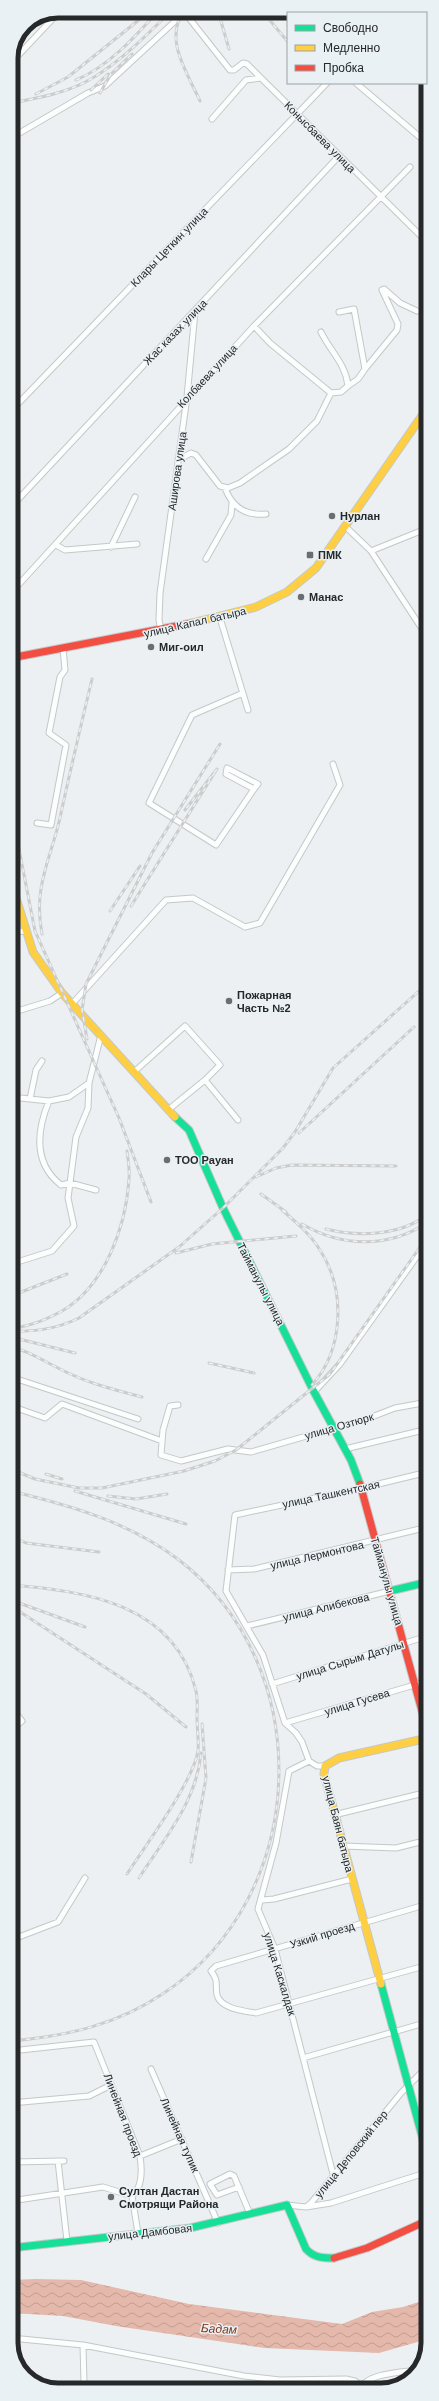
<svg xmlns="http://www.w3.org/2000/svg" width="439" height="2401" font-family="Helvetica,sans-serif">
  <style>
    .water { fill: url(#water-waves) }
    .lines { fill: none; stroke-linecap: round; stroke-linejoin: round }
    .street-casing { stroke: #c4c8c9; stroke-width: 7 }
    .fast-casing { stroke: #c4c8c9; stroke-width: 9 }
    .slow-casing { stroke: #c4c8c9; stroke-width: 9 }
    .jam-casing { stroke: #c4c8c9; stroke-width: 9 }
    .street { stroke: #fcfdfd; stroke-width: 5 }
    .fast { stroke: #16e098; stroke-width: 7 }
    .slow { stroke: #ffcf43; stroke-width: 7 }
    .jam { stroke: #f24e42; stroke-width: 7 }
    .rail-casing { stroke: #cccccd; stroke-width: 3 }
    .rail { stroke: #eaf1f4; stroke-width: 1.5; stroke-dasharray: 4.5; stroke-linecap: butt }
    .poi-dot { fill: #6b6e6f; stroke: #eaf1f4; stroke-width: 1.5 }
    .labels { text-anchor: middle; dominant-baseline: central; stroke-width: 3; stroke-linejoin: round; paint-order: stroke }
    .street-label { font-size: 11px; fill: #262829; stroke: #eaf1f4 }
    .poi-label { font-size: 11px; font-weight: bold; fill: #262829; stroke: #eaf1f4; text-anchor: start }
    .water-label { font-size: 12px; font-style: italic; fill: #81341b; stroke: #eaf1f4 }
    .rim { fill: none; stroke: #262829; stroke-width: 5 }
  </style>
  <defs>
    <pattern id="water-waves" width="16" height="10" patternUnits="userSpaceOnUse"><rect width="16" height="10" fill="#e4b8ab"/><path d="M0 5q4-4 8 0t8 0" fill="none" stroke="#c39e93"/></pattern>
  </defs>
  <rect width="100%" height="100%" fill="#ecf0f2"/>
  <path class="water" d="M36 2279 81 2280 189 2304 342 2324 372 2312 403 2307 428 2299V2339L379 2353 265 2348 116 2326 63 2316 11 2313V2280Z"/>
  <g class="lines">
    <g class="street-casing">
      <path id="street" d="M185 13 230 70H234L243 63 247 64 261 78
        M11 63 60 11
        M356 83 428 144
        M428 90V94
        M212 119 246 80 261 78 428 243
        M11 138 88 93 105 86 186 11
        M339 312 354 309 365 369 358 379 348 386
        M321 332C330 351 346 364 348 386L341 392 331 393
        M365 369 397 330 398 324 382 290 384 289 400 303 417 311
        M11 411 327 83
        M178 460 191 453 196 455 220 486 228 488 240 483 289 449 317 421 331 393 270 343 254 326
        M225 488C232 507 246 516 266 514
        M11 507 339 156
        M346 527 371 551 428 638
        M56 545 65 550 137 544
        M111 547 135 497
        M371 551 428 528
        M206 559 231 515 232 503
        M11 593 254 326 410 167
        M220 618 248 710
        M161 630 159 620 160 593 187 397 195 312
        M243 693 192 715 149 803 216 845 254 789 258 784 227 768 226 774 254 789
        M37 823 51 825 66 745 49 733 60 677 65 670 63 648
        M11 932 27 931
        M72 1004 166 900 193 898 245 927 260 923 340 785 333 764
        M11 1013 50 1001 62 993
        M134 1072 185 1026 220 1065 205 1080 238 1120
        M11 1097 49 1101C37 1130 33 1163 61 1185L70 1183 76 1137 88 1108 89 1083 101 1035
        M30 1099 36 1070 42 1061
        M49 1101 69 1097 89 1083
        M168 1110 205 1080
        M11 1264 52 1251 74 1226 68 1198 70 1183 96 1190
        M11 1377 138 1419
        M314 1392 340 1364 428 1241
        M178 1405 170 1406 163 1430 161 1455 181 1461 228 1449 251 1452 369 1418 395 1408 428 1402
        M11 1406 45 1418 62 1404 162 1441
        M345 1449 428 1429
        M228 1570 254 1569 428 1527
        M247 1626 390 1591
        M272 1684 428 1636
        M11 1707 22 1721 11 1730
        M285 1723 428 1681
        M309 1761 289 1771 276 1843 258 1909 275 1949 333 2174
        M325 1766H317L309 1761 302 1742 296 1733 285 1723 263 1655 226 1591 235 1515 362 1488 428 1472
        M334 1815 428 1792
        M343 1846 396 1848 428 1840
        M262 1900 274 1899 352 1879
        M428 1904 216 1966 211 1971C219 1981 215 1984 217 1995 221 2009 244 2011 256 2013L428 1965
        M11 1940 58 1922 85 1878
        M11 2051 94 2042 140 2156C142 2169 143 2187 132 2196L138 2233
        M303 2058 428 2022
        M151 2069 218 2223
        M11 2103 89 2096 111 2085
        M417 2119 428 2117
        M140 2156 182 2139
        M58 2161 67 2241
        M11 2162 64 2161
        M239 2187 217 2195 210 2184 230 2174 234 2176 250 2214
        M11 2201 103 2187 132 2196
        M287 2205 306 2207 311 2203 401 2093 428 2066
        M306 2207 331 2203 428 2172
        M11 2338 83 2345 84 2383 66 2388H48
        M83 2345 244 2376 280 2380 346 2379 355 2381 361 2386
        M360 2390C364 2373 404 2372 418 2370"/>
    </g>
    <g class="fast-casing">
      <path id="fast" d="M175 1117 189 1130 223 1208 313 1390 351 1460 360 1484
        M390 1591 428 1582
        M381 1984 428 2158
        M11 2248 190 2228 287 2205 306 2249C314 2258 323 2258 334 2258"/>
    </g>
    <g class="slow-casing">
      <path id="slow" d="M192 623 256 607 287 592 316 568 428 407
        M11 882 33 952 62 993 175 1117
        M381 1984 324 1774 325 1766 339 1758 428 1738"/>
    </g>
    <g class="jam-casing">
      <path id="jam" d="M11 658 192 623
        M360 1484 428 1733
        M334 2258 367 2248 424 2222 428 2216"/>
    </g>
    <use href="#street" class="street"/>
    <use href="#fast" class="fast"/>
    <use href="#slow" class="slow"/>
    <use href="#jam" class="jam"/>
    <g class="rail-casing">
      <path id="rail" d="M184 11C163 39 188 74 200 101
        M218 11 229 49
        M262 11 288 42
        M76 80C108 67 136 36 158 11
        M91 90 108 74
        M100 93 111 74 132 54
        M36 94 68 77 150 11
        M11 103C38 98 67 93 91 79 120 62 147 35 171 11
        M11 825 18 844 35 931 119 1118 151 1202
        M131 906 217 769 185 810
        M110 911 140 866
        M42 934C33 887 50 861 60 818 70 771 81 725 92 679
        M87 1039 82 1010 86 984 152 853 220 744
        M299 1133 414 1027
        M256 1177 276 1168 292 1165 396 1166
        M261 1194 286 1212
        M282 1210C296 1222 310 1234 320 1250 346 1290 344 1349 312 1385
        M302 1224C341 1247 389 1249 428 1222
        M326 1229C358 1237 401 1236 428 1214
        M176 1253 212 1244 296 1236
        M11 1296 67 1274
        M16 1328C32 1325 48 1319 62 1311 105 1286 126 1226 129 1179 130 1170 128 1160 127 1151
        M11 1331C35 1332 57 1329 79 1318L179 1247 223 1208 283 1148 295 1132 333 1068 428 983
        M11 1337 75 1353
        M11 1347C30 1351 45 1362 62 1370 87 1383 115 1390 142 1397
        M209 1363 254 1373
        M11 1469 35 1479 79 1488H102L184 1471 215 1461 236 1450 330 1374 428 1236
        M46 1474 62 1479
        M11 1491C72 1506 129 1522 179 1560 319 1668 310 1896 164 1993 117 2025 67 2036 11 2041
        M75 1491 186 1524
        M108 1496 136 1499 167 1494
        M11 1536 26 1543 99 1552
        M11 1585C86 1591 175 1604 196 1691 198 1699 197 1709 197 1718 197 1729 199 1741 198 1751 193 1782 145 1846 127 1874
        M11 1600 85 1627
        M11 1606 146 1694 186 1727
        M191 1862 206 1778 202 1724
        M139 1878C164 1839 197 1801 201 1753"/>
    </g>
    <use href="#rail" class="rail"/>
  </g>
  <g class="poi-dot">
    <circle cx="332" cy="516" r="4"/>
    <rect x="306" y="551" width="8" height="8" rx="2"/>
    <circle cx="301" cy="597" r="4"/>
    <circle cx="151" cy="647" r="4"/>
    <circle cx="229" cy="1001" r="4"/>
    <circle cx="167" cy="1160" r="4"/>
    <circle cx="111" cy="2197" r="4"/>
  </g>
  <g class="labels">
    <g class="street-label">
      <text transform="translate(320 137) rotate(45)">Конысбаева улица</text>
      <text transform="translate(169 247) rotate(-46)">Клары Цеткин улица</text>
      <text transform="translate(175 332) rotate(-46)">Жас казах улица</text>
      <text transform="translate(207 376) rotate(-47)">Колбаева улица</text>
      <text transform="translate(177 471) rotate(-82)">Аширова улица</text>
      <text transform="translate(195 622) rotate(-13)">улица Капал батыра</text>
      <text transform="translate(261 1284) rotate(63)">Тайманулы улица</text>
      <text transform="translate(339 1426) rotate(-16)">улица Озтюрк</text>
      <text transform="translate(331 1494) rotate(-12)">улица Ташкентская</text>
      <text transform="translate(317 1555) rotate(-13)">улица Лермонтова</text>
      <text transform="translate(387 1581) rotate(74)">Тайманулы улица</text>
      <text transform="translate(326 1607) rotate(-14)">улица Алибекова</text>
      <text transform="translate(350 1660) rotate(-17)">улица Сырым Датулы</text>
      <text transform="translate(357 1702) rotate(-17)">улица Гусева</text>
      <text transform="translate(338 1824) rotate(76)">улица Баян батыра</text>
      <text transform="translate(322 1935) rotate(-17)">Узкий проезд</text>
      <text transform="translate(280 1974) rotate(73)">улица Каскалдак</text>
      <text transform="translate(123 2115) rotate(69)">Линейная проезд</text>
      <text transform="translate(180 2135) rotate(66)">Линейная тупик</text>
      <text transform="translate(351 2154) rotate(-51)">улица Деповский пер</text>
      <text transform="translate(150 2232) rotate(-6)">улица Дамбовая</text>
    </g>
    <g class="poi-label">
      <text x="340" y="516">Нурлан</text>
      <text x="318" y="555">ПМК</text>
      <text x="309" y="597">Манас</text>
      <text x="159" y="647">Миг-оил</text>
      <text x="237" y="995">Пожарная<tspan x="237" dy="13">Часть №2</tspan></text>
      <text x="175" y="1160">ТОО Рауан</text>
      <text x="119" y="2191">Султан Дастан<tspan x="119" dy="13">Смотрящи Района</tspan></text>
    </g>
    <g class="water-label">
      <text transform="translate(219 2329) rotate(3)">Бадам</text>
    </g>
  </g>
  <path d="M0 0H439V2401H0ZM58 18H381A40 40 0 0 1 421 58V2343A40 40 0 0 1 381 2383H58A40 40 0 0 1 18 2343V58A40 40 0 0 1 58 18Z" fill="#eaf1f4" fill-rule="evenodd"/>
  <path class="rim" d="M58 18H381A40 40 0 0 1 421 58V2343A40 40 0 0 1 381 2383H58A40 40 0 0 1 18 2343V58A40 40 0 0 1 58 18Z"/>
  <rect x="287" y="12" width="140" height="72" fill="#eaf1f4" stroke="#9ca1a3"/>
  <rect x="295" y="25" width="20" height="6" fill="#16e098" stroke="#9ca1a3"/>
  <text x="323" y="32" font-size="12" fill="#262829">Свободно</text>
  <rect x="295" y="45" width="20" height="6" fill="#ffcf43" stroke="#9ca1a3"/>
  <text x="323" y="52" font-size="12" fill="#262829">Медленно</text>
  <rect x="295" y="65" width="20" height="6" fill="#f24e42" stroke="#9ca1a3"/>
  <text x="323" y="72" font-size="12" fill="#262829">Пробка</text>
</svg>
